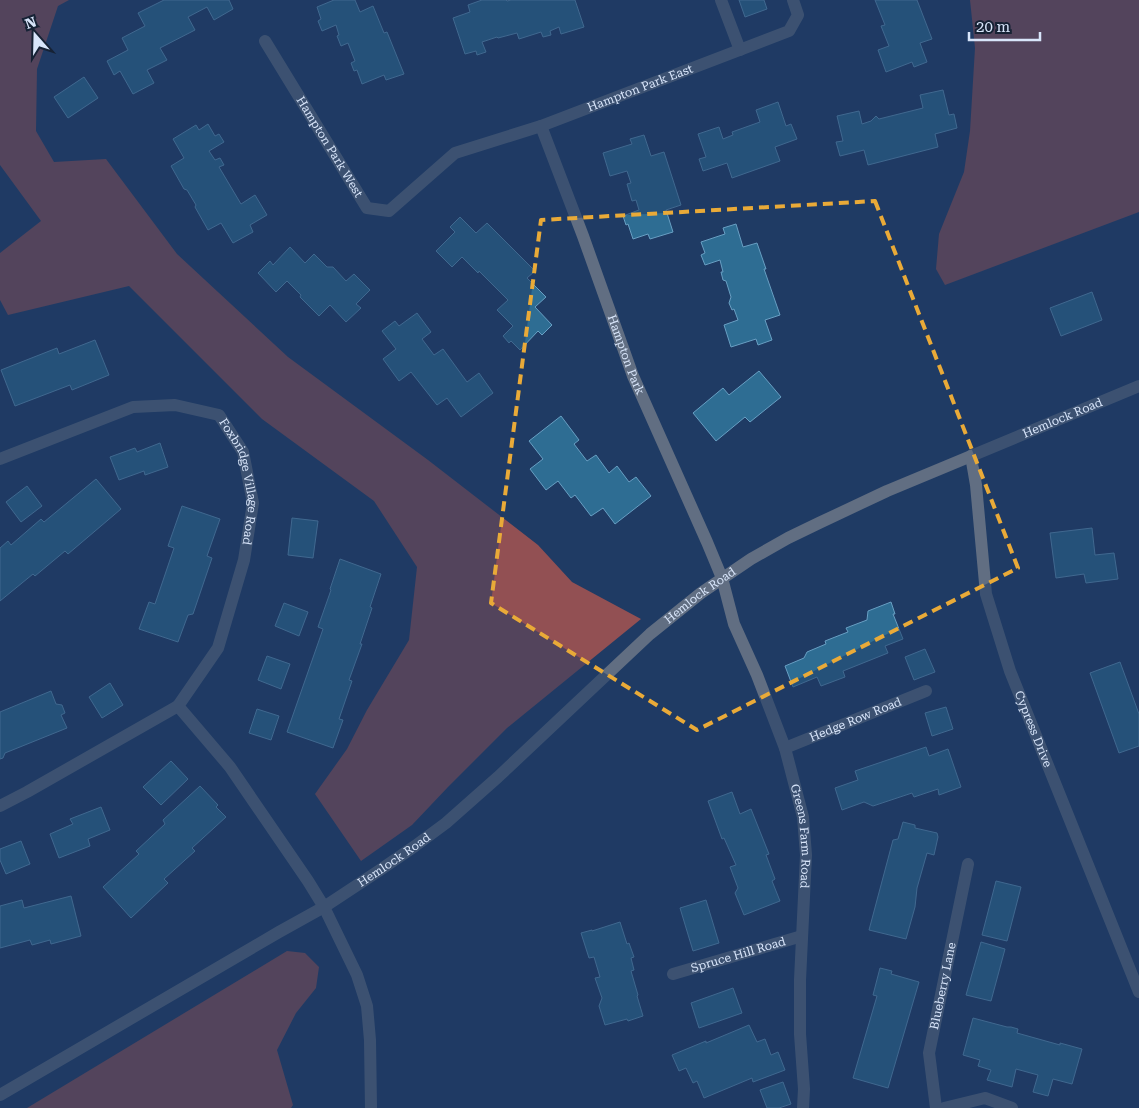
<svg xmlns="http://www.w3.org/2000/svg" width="1139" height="1108" font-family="'Roboto Serif',serif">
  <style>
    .forest { fill: #925053 }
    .building { fill: #2e6d93; stroke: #689fc3 }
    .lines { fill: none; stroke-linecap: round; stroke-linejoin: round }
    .street { stroke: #616e82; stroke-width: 12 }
    .marked { fill: none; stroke: #e9aa38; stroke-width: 4; stroke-dasharray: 10 6; stroke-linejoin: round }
    .labels { text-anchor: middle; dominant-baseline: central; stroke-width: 4.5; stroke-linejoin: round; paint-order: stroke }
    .street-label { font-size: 12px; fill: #d8e5fa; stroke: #162235 }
  </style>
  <rect width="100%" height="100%" fill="#1f3b64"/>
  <path class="forest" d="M0 0H69L58 6 37 69 36 131 54 162 106 159 177 254 288 357 428 460 538 545 572 582 641 619 507 728 448 787 412 825 361 861 315 794 347 749 367 710 409 640 417 567 374 501 262 419 129 286 8 315 0 300V253L41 221 0 165Z
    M970 0H1139V212L945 285 936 269 939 234 964 172 970 131 975 48Z
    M287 951 305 953 319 967 316 988 296 1013 277 1050 293 1105 291 1108H27Z"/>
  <path class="building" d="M164 0H229L233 9 214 20 207 7 188 17 195 30 160 48 167 60 147 70 154 83 133 94 120 71 114 75 107 61 128 50 122 38 145 26 138 13Z
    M334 0H355L360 12 373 6 384 33 387 32 404 74 386 80 384 75 362 84 357 70 354 71 351 63 355 61 348 43 341 46 337 36 339 35 336 25 322 31 318 21 321 19 317 7Z
    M482 0H506L507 1 511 0H575L584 27 561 34 559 27 550 31 551 35 543 37 541 32 519 39 517 33 498 38 497 37 482 42 486 52 477 55 476 51 465 54 453 18 470 12 468 5Z
    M739 0H764L767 9 745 17Z
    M875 0H917L932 39 920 43 927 62 914 67 912 62 886 72 878 50 889 46 881 26 885 25Z
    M84 77 98 98 68 118 54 97Z
    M943 90 949 115 954 114 957 128 935 134 938 147 868 165 864 150 840 156 836 142 843 141 837 116 859 111 862 124 871 121 876 116 879 119 923 108 920 95Z
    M778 102 786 126 791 124 797 139 775 147 780 161 732 178 727 163 703 171 699 159 706 157 698 134 719 127 723 139 733 135 732 132 760 122 756 110Z
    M208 124 215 136 219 134 224 142 209 151 215 160 220 158 224 165 219 167 241 204 255 195 267 215 250 225 253 232 233 243 221 223 208 230 195 207 196 205 187 190 184 189 171 166 184 158 173 139 196 125 199 130Z
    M644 135 651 156 664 152 681 205 666 210 673 232 650 239 648 234 633 239 628 224 626 225 623 216 639 210 636 200 632 201 627 184 631 183 627 171 610 176 603 153 632 144 630 139Z
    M460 217 476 233 487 223 535 271 527 278 546 297 535 307 552 325 542 335 538 331 520 350 511 341 509 343 503 336 513 326 497 310 508 300 479 271 478 273 462 257 452 267 436 251 455 232 450 227Z
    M736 224 743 247 757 243 766 269H764L780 315 765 320 772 340 758 345 756 339 731 347 724 325 738 320 734 309 732 310 729 303 731 297 726 281 723 280 721 272H723L720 260 705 265 701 255 705 253 701 242 725 234 723 228Z
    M290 247 305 263 314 254 327 267H333L346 281 354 274 370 290 356 304 361 308 346 322 330 305 319 316 300 297 301 295 287 281 276 292 258 273 270 261 273 265Z
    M1092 292 1102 320 1061 336 1050 308Z
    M417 313 431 332 422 339 434 355 443 349 467 382 479 373 493 393 461 417 447 398 437 405 411 372 399 381 383 359 396 349 382 331 395 321 399 326Z
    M95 340 109 375 72 390 70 385 15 406 1 370 57 348 59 354Z
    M759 371 781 397 750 422 745 417 716 441 693 413 723 388 729 395Z
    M561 416 579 440 574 444 587 461 596 455 609 473 617 466 629 482 636 477 651 496 615 524 603 508 591 516 575 495 571 498 558 481 546 490 530 469 543 459 529 441Z
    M160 443 168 467 145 475 144 471 119 480 110 457 135 448 137 452Z
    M96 479 121 509 68 554 65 551 35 576 33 574 0 601V548L8 541 11 545 41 519 44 522Z
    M27 486 42 506 21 522 6 502Z
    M182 506 220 519 207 556 212 558 193 614 188 615 178 642 139 629 149 602 155 604 174 548 168 546Z
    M292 518 318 521 313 558 288 555Z
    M1092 528 1095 555 1114 553 1118 579 1086 583 1084 574 1056 578 1050 533Z
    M340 559 381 574 370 607 372 608 360 644H362L349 680 352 681 339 719 343 720 333 748 287 732 323 629 318 627 331 590 330 589Z
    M891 602 895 614H893L903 639 885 646 888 653 843 671 845 677 821 686 817 677 793 687 785 666 804 658 807 652 826 644 825 641 848 632 846 628 867 620 868 611Z
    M284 603 308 612 299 636 275 626Z
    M925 649 935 672 914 680 905 657Z
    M267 656 290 664 281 689 258 680Z
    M1120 662 1139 714V746L1119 753 1090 673Z
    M110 683 123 705 102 718 89 697Z
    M51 691 56 704 62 705 65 713 61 715 67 728 5 753 3 758 0 759V712Z
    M946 707 953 729 932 736 925 713Z
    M257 709 279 716 271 740 249 733Z
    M926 747 929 756 948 749 961 787 939 795 938 789 914 797 912 793 873 806 864 802 842 810 835 788 858 780 855 771Z
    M171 761 188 779 161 805 143 787Z
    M200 786 218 805 216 807 226 817 192 848 195 851 164 879 168 883 131 918 103 887 139 854 136 851 165 824 163 820Z
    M732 792 740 814 751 809 769 854 766 855 775 879 772 881 780 901 744 915 735 893 738 888 730 867 736 865 724 838 722 839 708 801Z
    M101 807 110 830 88 839 90 846 59 858 50 834 73 824 70 819Z
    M903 822 915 825V828L937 833 938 837 934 855 927 853 917 888 915 907 906 939 869 930 893 840 898 839Z
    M21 841 30 864 6 874 0 860V849Z
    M996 881 1021 887 1007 941 982 935Z
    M71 896 81 936 51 944 50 940 32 945 30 940 0 948V906L22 900 24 908Z
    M706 900 719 943 693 951 680 908Z
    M620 922 627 944 629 943 634 957 631 958 634 970 631 971 638 995 637 996 643 1016 628 1021 627 1019 605 1025 599 1006 602 998 595 978 600 977 594 957 589 958 581 933 592 930V931Z
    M981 942 1005 949 991 1001 966 995Z
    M880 968 892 971 891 974 919 982 888 1088 853 1078 877 996 873 995Z
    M733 988 742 1013 699 1028 691 1003Z
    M973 1018 1007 1027H1011L1018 1029 1017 1033 1060 1045V1043L1082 1049 1072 1084 1053 1079 1048 1096 1033 1092 1038 1075 1016 1069 1012 1087 987 1080 991 1070 978 1066 980 1060 963 1055Z
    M749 1025 757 1042 765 1039 771 1055 778 1052 785 1070 753 1082 752 1078 704 1098 697 1081 693 1083 686 1068 679 1071 672 1055 706 1041V1043Z
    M783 1082 791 1104 779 1108H767L760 1090Z"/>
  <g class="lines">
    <g class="street">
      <path d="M721 0 740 50"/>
      <path id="s1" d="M265 41 367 208 389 211 455 153 541 126 789 31 798 15 793 0"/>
      <path id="s2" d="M541 126 583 236 633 376 707 542 722 578 734 624 757 675 785 748 803 817 806 855 800 980V1034L804 1089 803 1108"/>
      <path id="s3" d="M971 456 976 485 986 594 1010 671 1139 992"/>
      <path id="s4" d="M0 459 133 407 175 405 219 415 243 452 253 503 244 560 218 648 178 706 230 767 308 881 324 907 357 975 367 1006 370 1040 371 1108"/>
      <path id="s5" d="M785 748 926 691"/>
      <path d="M0 806 27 792 178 706"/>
      <path id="s6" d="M673 974 802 936"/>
      <path id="s7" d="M0 1095 279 932 324 907 380 870 415 846 446 823 498 777 650 634 701 593 751 559 788 538 819 523 887 491 1139 386"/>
      <path id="s8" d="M936 1108 929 1053 968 864"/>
      <path d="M944 1108 985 1098 1012 1108"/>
    </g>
  </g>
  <path d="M0 0H1139V1108H0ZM875 201 1018 568 697 730 491 603 541 220Z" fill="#1f3b64" fill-opacity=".55" fill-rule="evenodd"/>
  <path class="marked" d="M875 201 1018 568 697 730 491 603 541 220Z"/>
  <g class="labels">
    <g class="street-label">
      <text stroke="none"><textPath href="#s1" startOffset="502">Hampton Park East</textPath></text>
      <text stroke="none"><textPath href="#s1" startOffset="124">Hampton Park West</textPath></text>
      <text stroke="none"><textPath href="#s2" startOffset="244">Hampton Park</textPath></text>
      <text stroke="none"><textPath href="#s7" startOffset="1269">Hemlock Road</textPath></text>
      <text stroke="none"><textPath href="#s4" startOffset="302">Foxbridge Village Road</textPath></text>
      <text stroke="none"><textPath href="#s7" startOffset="864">Hemlock Road</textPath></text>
      <text stroke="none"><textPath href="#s5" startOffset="76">Hedge Row Road</textPath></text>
      <text stroke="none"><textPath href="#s3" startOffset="282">Cypress Drive</textPath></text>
      <text stroke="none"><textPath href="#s2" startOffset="759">Greens Farm Road</textPath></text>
      <text stroke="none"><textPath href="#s7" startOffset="459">Hemlock Road</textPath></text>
      <text stroke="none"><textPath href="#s6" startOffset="68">Spruce Hill Road</textPath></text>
      <text stroke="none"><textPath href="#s8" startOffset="124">Blueberry Lane</textPath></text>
    </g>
  </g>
  <g transform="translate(35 35) rotate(340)" stroke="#162235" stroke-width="4" paint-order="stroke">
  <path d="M0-4L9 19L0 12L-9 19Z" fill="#d8e5fa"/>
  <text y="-8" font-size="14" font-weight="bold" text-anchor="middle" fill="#d8e5fa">N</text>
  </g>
  <path d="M969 32v8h71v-8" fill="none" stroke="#d8e5fa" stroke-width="2.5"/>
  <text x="976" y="32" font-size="15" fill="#d8e5fa" stroke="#162235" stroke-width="4" paint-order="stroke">20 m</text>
</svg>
